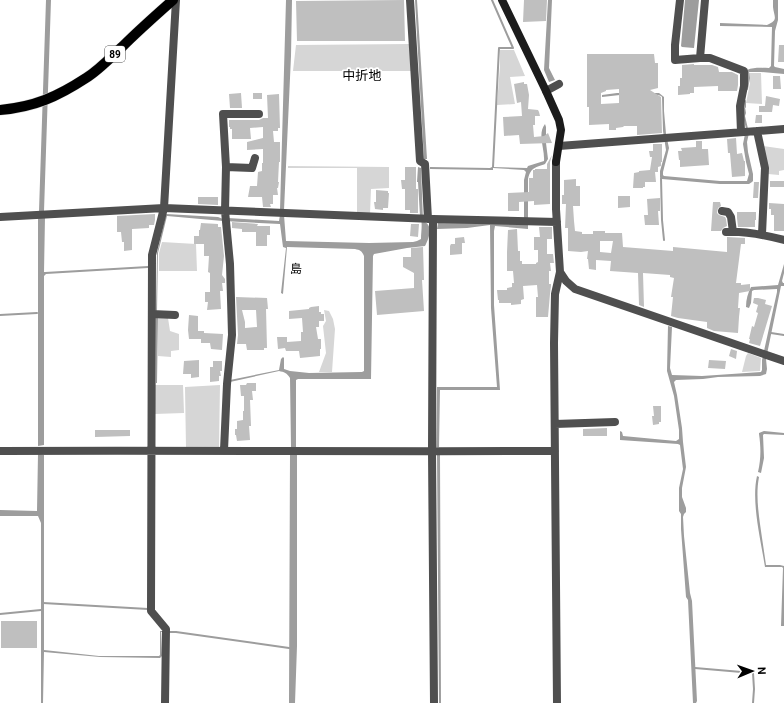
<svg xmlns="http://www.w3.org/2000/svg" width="784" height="703" font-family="Roboto,'Noto Sans JP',sans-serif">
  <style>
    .green { fill: #d6d6d6 }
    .water { fill: #9d9d9d }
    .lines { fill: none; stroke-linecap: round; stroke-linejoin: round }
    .stream { stroke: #9d9d9d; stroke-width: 2 }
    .building { fill: #bfbfbf; fill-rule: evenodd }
    .primary-casing { stroke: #dbdbdb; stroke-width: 11 }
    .street { stroke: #4f4f4f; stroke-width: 8 }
    .secondary { stroke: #1c1c1c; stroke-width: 8 }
    .primary { stroke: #000; stroke-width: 10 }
    .labels { text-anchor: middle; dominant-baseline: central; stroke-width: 3.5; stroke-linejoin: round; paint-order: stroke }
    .shield { fill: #fff; stroke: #4c4c4c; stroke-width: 1 }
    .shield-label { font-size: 10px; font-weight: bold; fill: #000 }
    .neighbourhood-label { font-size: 12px; fill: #000; stroke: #fff }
    .quarter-label { font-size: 13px; fill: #000; stroke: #fff }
  </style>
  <rect width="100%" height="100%" fill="#fff"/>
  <path class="green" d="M410 44 411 71H293L296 45Z
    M500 50H514L525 76 510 77 515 104 497 105 500 66Z
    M749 73H761L762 104 746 103 750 83Z
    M763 146 784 149V170L779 171V175L768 174Z
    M288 166 389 167V188L371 189 370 214 357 213V168H288Z
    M162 242 196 244 197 271H159V253Z
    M324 310 329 311 333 319 335 329 332 372H319L326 353 323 326 326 321Z
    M158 318H168L170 331 179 334V350L171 351V357L158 356Z
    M748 353 761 358 760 371 742 372 746 356Z
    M155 385H183L184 413 154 414Z
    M220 385 219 448H186L185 387Z"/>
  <path class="water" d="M46 0H51L44 211H39Z
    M286 0H292L291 56 284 210H280Z
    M415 0H417L427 159H424Z
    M548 0H552L549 68 555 80 549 82 544 70Z
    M685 0H699L694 48 682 47 681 46Z
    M773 0H778V20L775 31 774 66 775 67 784 69V74L761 72H748L747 70C754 67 762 68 769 68L771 66 772 27 720 26V23L767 25C779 20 774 17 773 7 773 7 773 1 773 0Z
    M617 93H659L664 97V111L666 134 669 148 663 172V175L664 176 720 181H747L749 174 746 162 743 144 746 129 744 120V108L745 107 746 113 745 116 749 133 747 142 748 152 753 174V181L752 182 749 184H720L662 179 660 177V171L666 150 663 131 662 97 661 96 658 95C639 94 621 94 602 97V95Z
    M545 124 546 127V143L548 159 545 164C535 168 531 167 528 179V229L495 226 494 231V305L500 390H440L439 447H436L437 387H497L491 308 490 225 467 228 437 229 438 223H500L524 225V180L526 172 524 170 493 168V170H491L430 169V167L490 168 492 167 527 168 528 166 544 161C545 149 537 134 545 124Z
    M418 167 421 168 423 221C434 225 429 238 425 246L407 248 374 254 373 256 371 379H298L296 380V447H291L290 378C287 373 284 372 279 371L230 382V380L279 370 281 359 283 357 284 358V369L290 371 309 373 362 372 364 371V256C362 251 360 250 355 249L287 247 283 294 281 293 286 248 283 247 280 224 223 221 167 216 158 253 157 312H156L157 253 166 214 218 217 223 219 228 218 279 221 280 215H284L286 241 369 243 413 242 417 241 421 239C421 231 423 223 420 216L418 182H417Z
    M45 217 44 272H45L148 266V268L46 274 44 276V445L38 446V218Z
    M784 264V273L782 281 783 283H784V286H781L766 359 767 369 766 374 760 376 718 377 703 379 676 380 674 382 677 395 682 428 683 442 686 467 682 488V497L686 508V512L684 514 683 517 684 536 690 593 692 601 697 701 696 703H693L688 600 686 597 681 529V514L679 511V488L683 469 680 445 678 444 620 440V431L622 432 623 436 676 441 679 439V430L674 396 667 371 668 326 672 327 670 368 672 375 702 376 761 372 762 370V360L777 292V289L754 290 752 291 751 303 749 308 746 307C746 299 748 293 751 287L778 285Z
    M156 318H158L157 383H156Z
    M764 431 784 433V435L764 434 763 435 764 458 761 473 758 472C761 459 761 448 759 434V433Z
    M38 454 44 455V650L99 656H159L160 655V631H163V632H161L162 656 160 658 100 657 44 652 43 703H41V523L38 516H0V510L37 511Z
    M290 455H297V646L295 703H289Z
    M437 455H440L441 703H439Z
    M757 476 759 477C756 493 758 509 760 524 762 538 764 551 766 565H780L784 566V626H781L783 568 782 567H765C761 541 751 502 757 476Z"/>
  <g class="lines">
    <path class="stream" d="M492 0 513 48H499L493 167
      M747 89 749 78 748 72
      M745 107V101
      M661 178 662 220 664 240
      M0 315 37 313
      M771 333 784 335
      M43 603 148 609
      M0 614 41 610
      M169 632H176L289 648
      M695 668 753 673 754 689 753 703"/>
  </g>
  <path class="building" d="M404 0 405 41H297L296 1Z
    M524 0H547L546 21 523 22Z
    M779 45H784V62H778Z
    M587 54H654L655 63H658V88L650 90 661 97 662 133 637 135V126H624L623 127 616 128V130H609V124L589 125V107H587ZM619 89V103L601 104V93L606 91V90Z
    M694 64V65H712L718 67 719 72H732L738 75V85L737 91H718V86L694 87V93H690V94L678 95V86H680V78H682V65Z
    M773 76H780L781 89H773Z
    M524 82V84H527L529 95 528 109 538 110 539 112 540 116H535V125H533L534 137 544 136 548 133 552 143 520 144 519 135 504 136 503 117 522 116 521 102 517 103 514 84Z
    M241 93 242 108H230L229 94Z
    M253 93H262V99H253Z
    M279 94 280 128H278V131H273L274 142H280V162H279L278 182H279L278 188H277L278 195H273V204H270L271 207H263L262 197H248L250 186H257L258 172 262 171V163H263V149L247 150V142L263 138V127L250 128 251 139H232V129H230V127H229V120H259L263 118H268L267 95Z
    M766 96 780 99 779 106 773 105 772 112H759V106H765Z
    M756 115H762V123H755Z
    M736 138 737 154 742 153 744 161H745V176L732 177 730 153H728L727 139Z
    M696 141H702V149H708L709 165 680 167V160H679L678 151H682L681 148 696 147Z
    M653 144H662V162H661V166L658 167V172H655L656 182H645V187H643V188H633L634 173 639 172V171L650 170 652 157H650L649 151H653Z
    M552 155 550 162V204L534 205V201L519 202V211H508V193L529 192V178H533V170H535V169H547V164Z
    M405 167H416V189H418V213H410V210H405V189H402L401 180H405Z
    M576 179V186H580V206H573L574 221 575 231 582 232V234H593V231H605V233H622L623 247 673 251V247L727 252V237L745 238V244H741L736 283H741V285L750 284V291L739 293 738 308H740L739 317 738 333 714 331 707 328V322L678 318 671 316 673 297H671L674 278 670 277V275L643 273 644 307 639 305 638 273 610 271 611 261 596 260V270L589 269 588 259H587L588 251 581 252 568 251V228H565L566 204H562V195H564V180ZM600 241H613L611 253 600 252Z
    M770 181H784V187H770Z
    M754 182H759L758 198H753Z
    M376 190 388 191V193H389L388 208H383V210L375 209 374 202H376Z
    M618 196H630V207L618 208Z
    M198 197H218V205L198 204Z
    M660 198V211H658L659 225H645L644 215H648L647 199Z
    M713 202H720L721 206 718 208 717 213 719 215 725 217 726 219 727 226 723 228 721 231H711Z
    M769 203 784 204V231H774V215H771V209H769Z
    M737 212H756V220H755V227H738L737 218Z
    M155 214V220L154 225H149V228L132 229V250L124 251V242H122L121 232H117V216Z
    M232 222 258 224 257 226H270V235H267V246H256V232H242V229L232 228Z
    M201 223 218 224V227H221L224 256 222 275 225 279V283H222L223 291H220L221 309 207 310 208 302H205V292H210V273L208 272 209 256H204V244H194V236H199V230H200Z
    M411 224H419L418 237 410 236Z
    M539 227H552V239H547V254H553L554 263H550L551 271H549V284H551V286L550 294 548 317H536V297H538L537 285 523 286 524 299 521 300V304L511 305V303H499V300H498L497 290H507V288L512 287V283H514L513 271H507V252L508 230 517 229 518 251H520V261H522V264H536V263L538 262V250H534V237H540Z
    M464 237 465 243H462V254L450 255V246L451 244H455V238Z
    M423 247 424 280H422L424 311 377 315 375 291 414 288V273L403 267V257H411V248Z
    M236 297 267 298 268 309H266L267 348H264V350H247L246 344H237L238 335ZM242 310H256L257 327 245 328V322Z
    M754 298H758L766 300 765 304 772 306 760 346 749 343 750 339H749L752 326 754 327 758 313 756 312 758 305 753 303Z
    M319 306V312H321V314H324V321H319V327H316L318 339H321V349H320V356L300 358 299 351H286L285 348 278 349 277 337H287V342L301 341V332H303L302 318 289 319V311L309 309V308L311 307Z
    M189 315 198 316V331H204V333L223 334 222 350 211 349 210 343H201V339H189L188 330Z
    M731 349 737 351 736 359 729 356Z
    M199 360V377L191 378V374H183L184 361Z
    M709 360 726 361 725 369 708 368Z
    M213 361H222V371H220L221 376H219V381L210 382V367H213Z
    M247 383H256V391H252L253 400H250L251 426H249L250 440 237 441 236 435H235V429H237V421L243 420V411H244V396H241L240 385H246Z
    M653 406H661V422H659V424L653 425 652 416H654Z
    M607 428V436H583V429Z
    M95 430H130V436L95 437Z
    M1 621H37V648H1Z"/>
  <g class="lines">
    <g class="primary-casing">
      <path id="primary" d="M0 110C34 107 57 97 86 78 99 70 111 57 123 46 139 30 156 15 173 0"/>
    </g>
    <path class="street" d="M410 0 420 161 425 164 428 219
      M680 0 675 45V60L700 58H710L744 71V86L740 106 741 132
      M700 58 705 0
      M546 91 559 84
      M757 131 765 168 762 234
      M559 146 784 129
      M556 162V209L560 272 566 281 575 289 784 361
      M226 167 252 168 255 158
      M722 211 728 212 731 217 733 232
      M0 217 164 208 433 219 557 222
      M433 219 432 451 434 703
      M726 232C745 231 765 235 784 240
      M152 314 175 315
      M555 424 615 422
      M224 450 227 384 232 335 230 264 225 211 226 167 223 114H259
      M0 451C185 450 370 452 555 451
      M165 703 166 629 151 611 152 255 164 208 176 0
      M557 703 554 343 555 294 560 272"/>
    <path class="secondary" d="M502 0 546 91 559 120 561 130 556 162"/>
    <use href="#primary" class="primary"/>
  </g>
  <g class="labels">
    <rect class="shield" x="105" y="46" width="20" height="16" rx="3"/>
    <g class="shield-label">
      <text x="115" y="54">89</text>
    </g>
    <g class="neighbourhood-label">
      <text x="296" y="269">島</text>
    </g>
    <g class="quarter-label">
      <text x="362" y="75">中折地</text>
    </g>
  </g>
  <g transform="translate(752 671) rotate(88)" stroke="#ffffff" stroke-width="3" paint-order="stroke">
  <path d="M0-3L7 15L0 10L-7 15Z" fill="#000000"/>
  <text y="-6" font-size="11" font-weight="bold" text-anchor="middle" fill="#000000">N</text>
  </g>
</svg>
